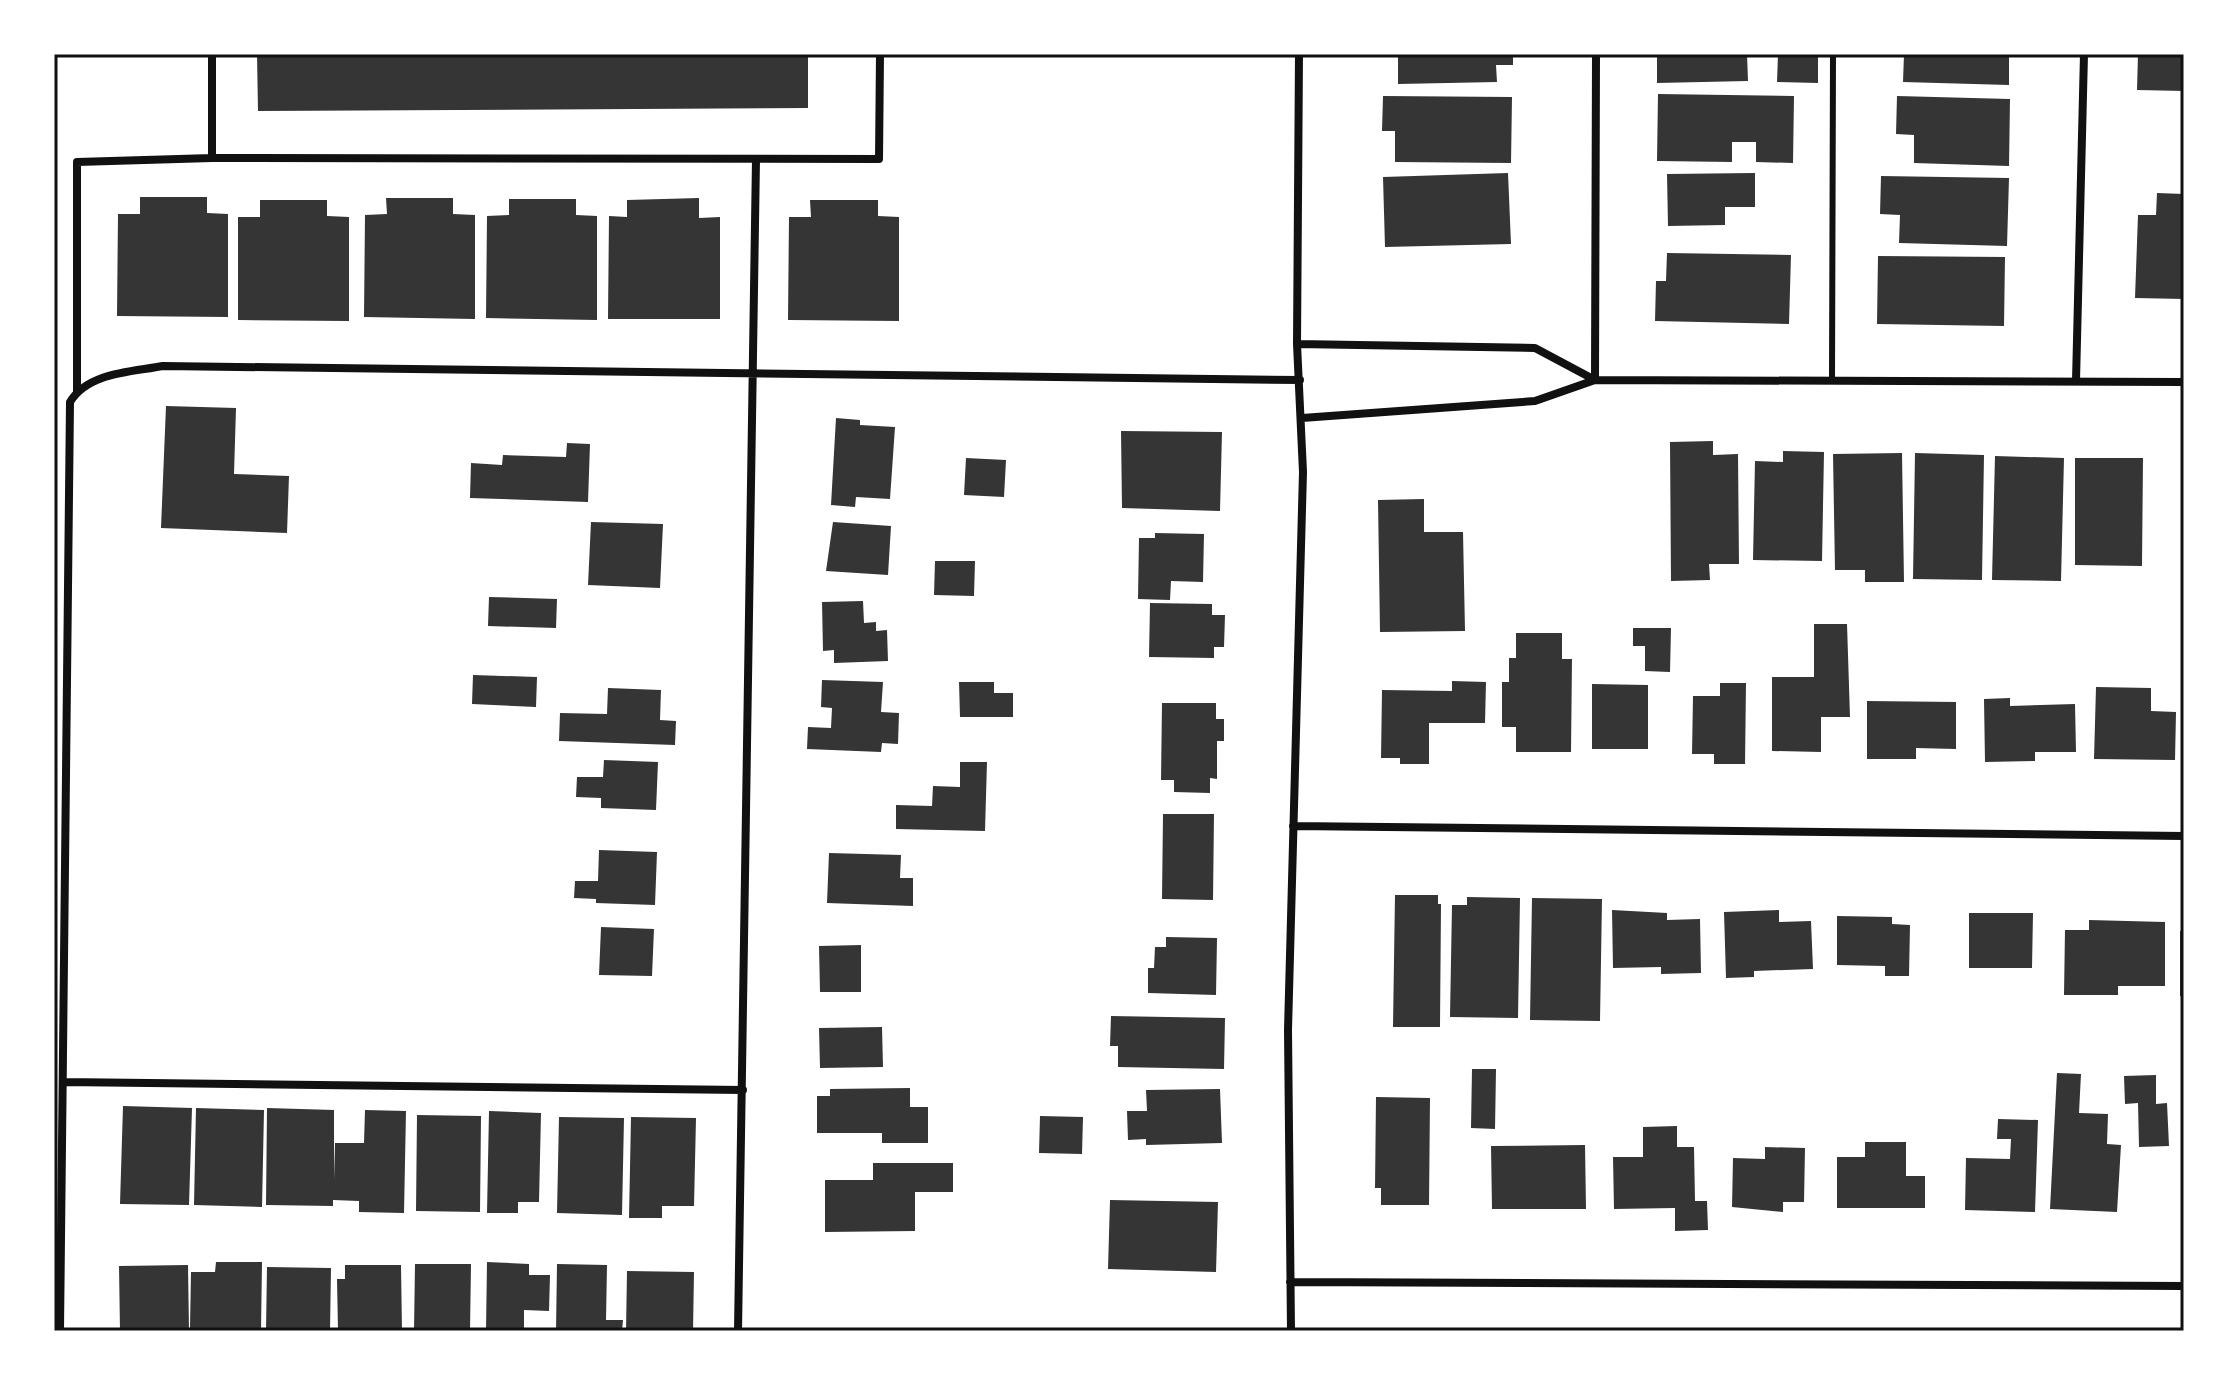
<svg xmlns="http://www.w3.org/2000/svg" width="2238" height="1385" font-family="'Golos Text',sans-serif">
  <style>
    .building { fill: #353535 }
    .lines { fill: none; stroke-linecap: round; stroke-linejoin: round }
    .service { stroke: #111; stroke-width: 6 }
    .minor { stroke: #111; stroke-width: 8 }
    .neatline { fill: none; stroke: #111; stroke-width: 3 }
  </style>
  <rect width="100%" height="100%" fill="#fff"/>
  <path class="building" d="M257 54H808V108L258 111Z
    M1398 54H1513V65H1496L1497 82 1398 84Z
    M1657 54H1747L1748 81 1657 83Z
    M1778 54H1818V83L1777 82Z
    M1904 54H2009V85L1903 82Z
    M2138 54H2184V91L2137 90Z
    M1658 94 1794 96 1793 163 1756 162V142H1732V162L1657 161Z
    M1383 96 1512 97 1511 163 1395 162V131H1382Z
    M1897 96 2010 99 2009 166 1914 163V135L1896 134Z
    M1508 173 1511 244 1385 247 1383 177Z
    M1755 173V207H1725V225L1668 226 1667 174Z
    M1881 176 2009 178 2007 246 1899 243 1900 215 1880 214Z
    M2157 193 2184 194V299L2135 298 2138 215H2156Z
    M140 197H207V213L228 214V317L117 316 118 214H140Z
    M386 198H453V214L475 215V319L364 317 365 215 387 214Z
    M699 198V218L720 217V319H608L609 216 627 217V200Z
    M509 199H576V215L597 216V320L486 318 487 216 509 215Z
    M260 200H327V216L349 217V321L238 320V217H260Z
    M810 200H878V216L899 217V321L788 320 789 217H811Z
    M1667 253 1791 255 1789 324 1655 321 1656 281H1666Z
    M1878 256 2005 257 2004 326 1877 324Z
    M166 406 236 408 234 474 289 476 287 533 161 528Z
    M836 418 860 420V425L895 427 890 499 856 497 855 507 831 505Z
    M1121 431 1222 432 1220 511 1122 508Z
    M1713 441V455L1738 454 1739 564H1709L1710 580 1671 581 1670 442Z
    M567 443 590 444 588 502 470 498 471 463 502 465 503 455 566 457Z
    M1783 451 1824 452 1822 561 1753 560 1755 461 1783 462Z
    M1902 453 1904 582H1865V570H1835L1833 454Z
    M1915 453 1984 455 1982 580 1913 579Z
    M1995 456 2064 458 2061 581 1992 580Z
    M966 458 1006 460 1004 497 964 495Z
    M2075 458H2143L2142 566 2075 565Z
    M1424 499V532H1463L1465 631 1380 632 1378 500Z
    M591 522 663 524 660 588 588 585Z
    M833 522 891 526 888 575 826 571Z
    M1155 533 1204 534 1203 582 1171 581 1170 600 1138 599 1139 538H1155Z
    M935 561H975L974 596 934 595Z
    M489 597 557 599 556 628 488 626Z
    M863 601 864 623 876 622V631L887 630 888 661 834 663V650L823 651 822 602Z
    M1150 603 1212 604V615H1225L1224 647H1214V658L1149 657Z
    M1814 624H1847L1850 717H1821V752L1772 751V677H1814Z
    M1633 628H1671L1670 672 1645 671V646H1633Z
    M1516 633H1562V659H1572L1571 752H1516V727H1502V682H1509V658H1516Z
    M473 675 537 677 536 707 472 704Z
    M822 680 883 682 881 712 899 713 898 744 882 743 881 752 807 749 808 727 831 728 832 708 821 707Z
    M1452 681 1486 682 1485 723H1429V764H1400V758H1381L1382 690 1452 691Z
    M959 682H994V693H1013V717H960Z
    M1720 683H1746L1745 764H1714V754H1692L1693 696H1720Z
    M1592 684 1648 685V749H1592Z
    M2096 687 2151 688V711L2176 712 2175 760 2094 759Z
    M608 688 661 690 660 720 676 721 675 745 559 741 560 713 607 714Z
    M2010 698V706L2075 704 2076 752H2035V761L1985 762 1984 699Z
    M1867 701 1956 702V749L1916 748V759H1867Z
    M1162 703H1216V719H1224V741H1217V779L1210 778V793L1174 792V780H1161Z
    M604 760 658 762 656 810 601 808V798L576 797 577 777H603Z
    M960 762H987L985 831 896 829V805L932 806 933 786 960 787Z
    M1163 814H1214L1213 900 1162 899Z
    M599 850 657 852 655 905 596 903V899L574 898 575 881H598Z
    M829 853 901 855 900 878H913V906L827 903Z
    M1395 895H1438V904H1441L1440 1027H1393Z
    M1467 897 1520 898 1518 1018 1450 1017 1452 905H1467Z
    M1532 898 1602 899 1600 1021 1530 1020Z
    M1612 910 1667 913V920L1700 919 1701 973 1661 974V967L1613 968Z
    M1779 910V922L1811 921 1813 969 1754 971V977L1726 978 1724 912Z
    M1969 913H2033L2032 968H1969Z
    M1837 916 1892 917V924L1910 925 1909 976H1885V966L1837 965Z
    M2089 920 2165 922V986H2118V995H2064L2065 930H2089Z
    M601 927 654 929 652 976 599 975Z
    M2180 931H2184V996H2180Z
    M1166 937 1217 938 1216 995 1148 993V968H1154L1155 947H1166Z
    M861 945V992H820L819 946Z
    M1111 1016 1225 1018 1224 1069 1118 1067V1046H1110Z
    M882 1027 883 1067 820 1068 819 1028Z
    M1472 1069H1496L1495 1129 1471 1128Z
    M2057 1073 2081 1074 2079 1113 2108 1114 2107 1144 2121 1145 2117 1212 2050 1209Z
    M2156 1075V1104L2167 1103 2169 1146 2139 1147 2138 1103 2125 1104 2124 1076Z
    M910 1088V1107H928V1143H882V1133H817V1096H830V1089Z
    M1220 1089 1222 1143 1146 1145V1139L1128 1140 1127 1111H1147L1146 1090Z
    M1376 1097 1430 1098 1429 1205H1381V1188H1375Z
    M123 1106 192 1108 189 1205 120 1204Z
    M196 1108 264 1110 262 1207 194 1205Z
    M267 1108 334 1110V1180L335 1143H364L365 1110 406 1111 404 1213 359 1212V1201L333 1200V1206L266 1205Z
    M489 1111 541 1113 539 1202H518V1213H487Z
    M417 1115 481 1116 480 1212 416 1211Z
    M1040 1116 1083 1117 1082 1154 1039 1153Z
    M559 1117 624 1118 622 1215 557 1213Z
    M631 1117 696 1118 694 1206H662V1218H629Z
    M1998 1119 2038 1120 2035 1212 1965 1210 1966 1158 2010 1159 2011 1139H1997Z
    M1677 1126V1147H1694L1695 1201H1707L1708 1230 1675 1231V1208L1614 1209 1613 1157H1643V1127Z
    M1865 1142H1906V1176H1925V1208H1837V1157H1865Z
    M1585 1145 1586 1209H1492L1491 1146Z
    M1765 1147 1805 1148 1804 1202H1783V1212L1732 1207 1733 1158 1765 1159Z
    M873 1163H953V1192H915V1231L825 1232V1180H873Z
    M1110 1200 1218 1202 1216 1272 1108 1269Z
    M216 1262H262L261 1331 190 1328 191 1272H215Z
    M487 1262 529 1264V1275H550L549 1311 524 1310V1331H486Z
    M415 1264H471L470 1331H414Z
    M557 1264 607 1265 606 1320H623L622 1331H556Z
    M188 1265 189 1331H120L119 1266Z
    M345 1265H401L402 1331H338L337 1279H345Z
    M267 1267 331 1268 330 1331H266Z
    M627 1271 694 1272 693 1331H626Z"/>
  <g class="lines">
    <path class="service" d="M1832 381 1833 54"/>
    <path class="minor" d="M212 54V158L879 159 880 54
      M1297 344 1535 348 1595 380
      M1595 380 1596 54
      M2076 381 2084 54
      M77 392V162L212 158
      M1302 418 1535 401 1595 380 2184 382
      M1293 826 2184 836
      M63 1082 743 1090
      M1290 1282 2184 1286
      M60 1331 70 402C88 372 132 372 163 366L1300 380
      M738 1331 756 159
      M1291 1331 1288 1030 1303 472 1297 344 1299 54"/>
  </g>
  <rect width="2238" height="1385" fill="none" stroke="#ffffff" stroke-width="112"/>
  <rect x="56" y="56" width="2126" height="1273" class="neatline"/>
</svg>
